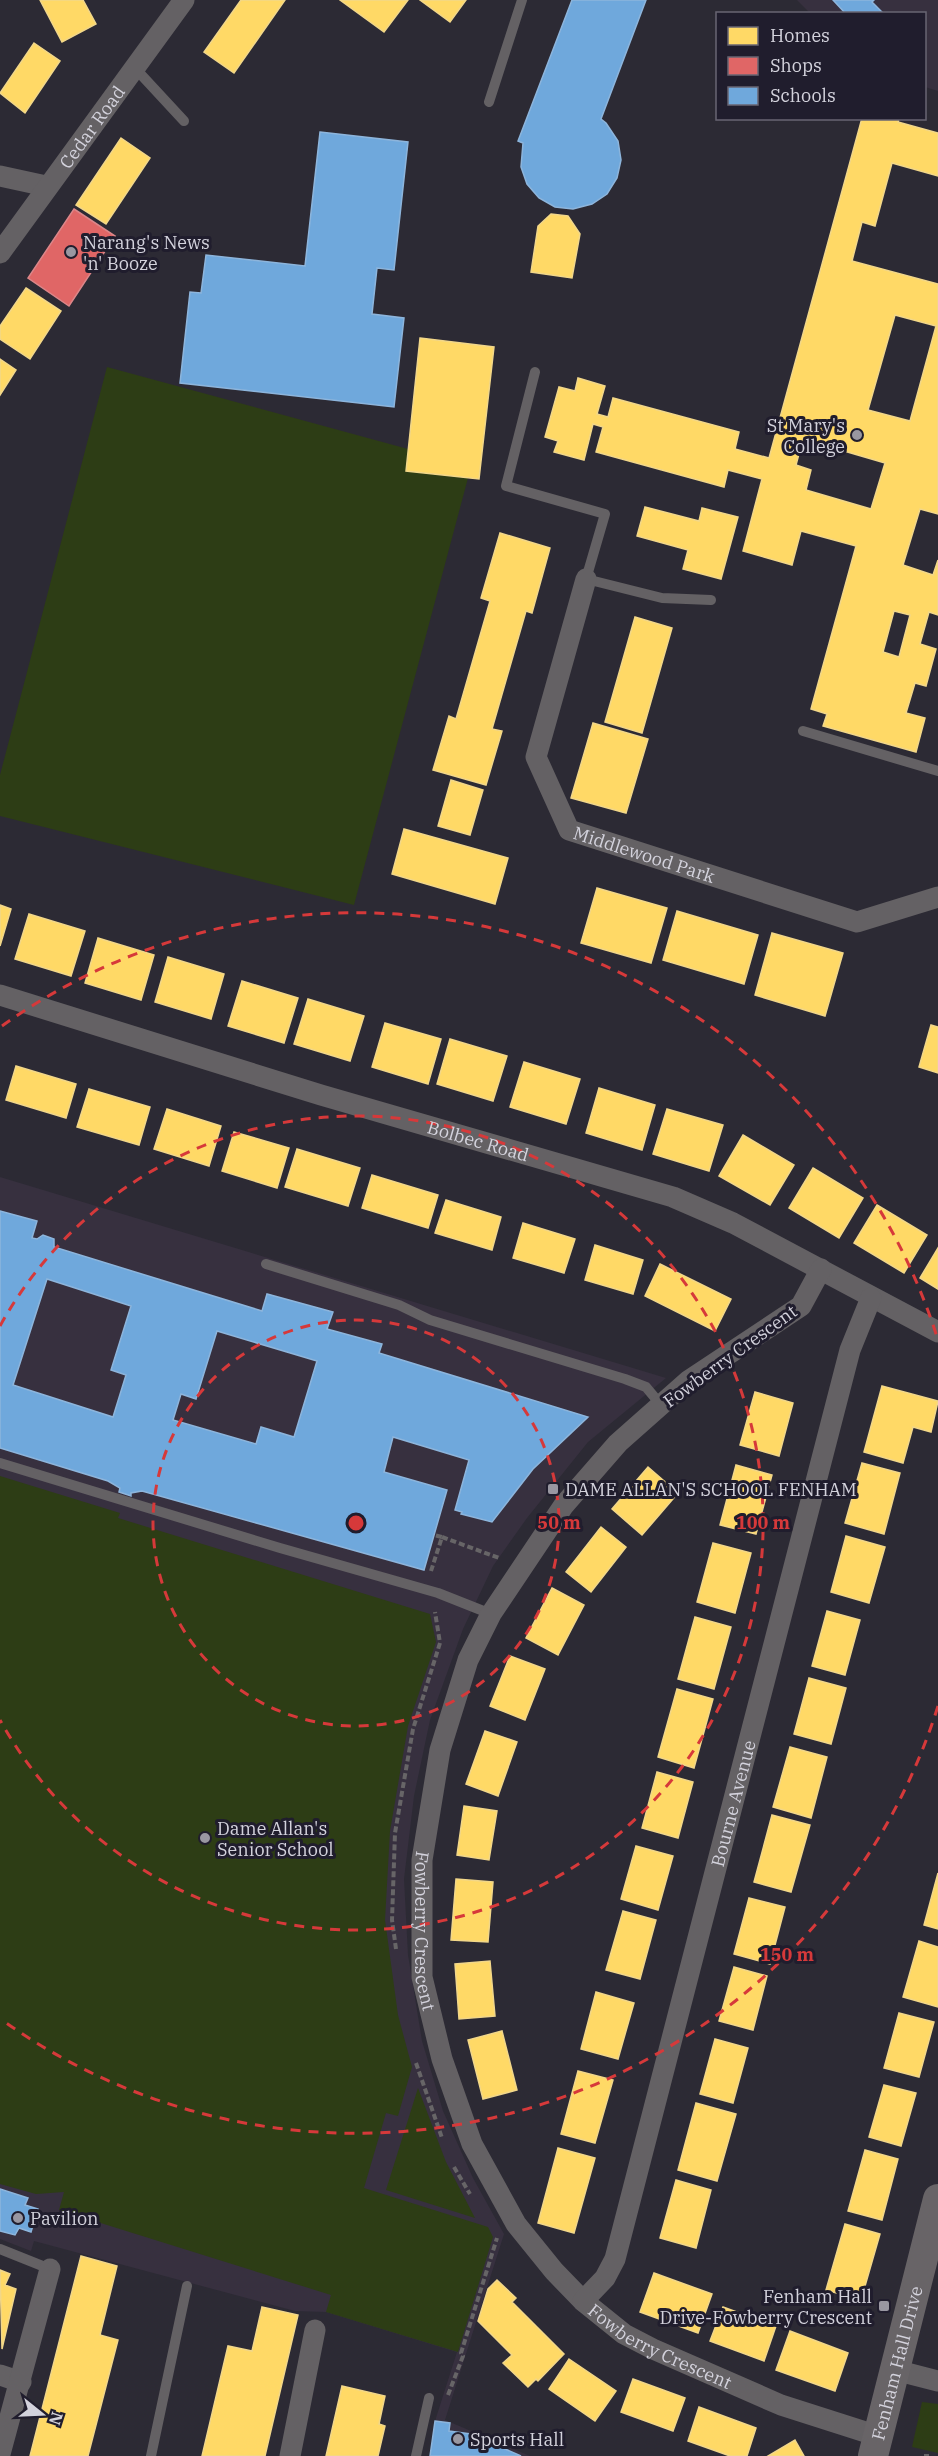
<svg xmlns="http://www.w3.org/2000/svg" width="938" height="2456" font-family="'IBM Plex Serif',serif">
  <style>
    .education { fill: #37303f }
    .green { fill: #2d3d15 }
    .homes { fill: #ffd966; stroke: #f2d789; stroke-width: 1.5; fill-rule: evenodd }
    .shops { fill: #e06666; stroke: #dc8689; stroke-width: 1.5 }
    .schools { fill: #6fa8dc; stroke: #8db5dc; stroke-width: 1.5; fill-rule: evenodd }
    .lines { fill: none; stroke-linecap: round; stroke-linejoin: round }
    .path { stroke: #676567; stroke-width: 4; stroke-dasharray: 6 3; stroke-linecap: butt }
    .lane { stroke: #646164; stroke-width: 10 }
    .street { stroke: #646164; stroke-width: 21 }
    .secondary { stroke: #686467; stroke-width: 30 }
    .ring { fill: none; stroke: #d6393a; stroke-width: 3; stroke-dasharray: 10 8 }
    .poi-dot { fill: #9997a1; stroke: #201d2d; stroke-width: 2 }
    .labels { text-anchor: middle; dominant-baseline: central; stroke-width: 6; stroke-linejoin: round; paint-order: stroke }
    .street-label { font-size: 18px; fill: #d3d2dc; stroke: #201d2d }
    .poi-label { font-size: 18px; fill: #d3d2dc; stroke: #201d2d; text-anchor: start }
    .centre { fill: #d6393a; stroke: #201d2d; stroke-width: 3 }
    .ring-label { font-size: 18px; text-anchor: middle; font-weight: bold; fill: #d6393a; stroke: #201d2d; stroke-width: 6; stroke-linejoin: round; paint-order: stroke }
  </style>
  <rect width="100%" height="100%" fill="#2c2a34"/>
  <path class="education" d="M797 0H938V91L925 87 924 14 810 13Z
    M0 1177 666 1378 588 1442 527 1518 493 1566 463 1629 430 1720 414 1796 404 1879 408 1955 422 2041 443 2111 473 2178 504 2234 445 2420 530 2456H430L436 2418 457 2352 326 2312 295 2311 34 2241 31 2251 0 2239Z"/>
  <path class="green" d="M107 367 408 449 406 471 468 478 354 905 0 816V775Z
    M0 1476 120 1513 118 1518 430 1614 436 1642 408 1726 390 1831 385 1920 398 2015 412 2067 398 2116 386 2113 364 2188 488 2227 493 2237 458 2352 326 2312 331 2295 59 2210 64 2192 36 2194 0 2184Z
    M418 2088 446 2162 475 2218 386 2190Z
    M922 2402 938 2404V2453L912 2447Z"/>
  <path class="homes" d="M40 0H83L96 24 62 42Z
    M241 0H285L234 73 204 52Z
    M340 0H408L384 32Z
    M420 0H466L450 22Z
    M34 43 60 61 25 113 0 93Z
    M862 118H899L898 122 938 133V176L892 163 875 226 862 222 852 261 938 284V514L920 509 903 565 933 575 938 560V615L929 612 920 644 936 649 926 686 915 683 906 713 925 718 916 752 823 726 827 714 811 709 856 546 801 531 792 565 743 551 762 479 728 470 724 487 596 452 603 427 593 424 584 460 554 452 558 441 545 437 559 387 575 391 578 378 605 386 597 414 608 417 613 398 739 432 735 449 769 458ZM895 315 936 326 910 421 868 410ZM803 439 885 463 871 509 806 490 811 470 796 465ZM894 611 910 615 899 657 883 652Z
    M121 138 150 158 106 224 76 205Z
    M551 214 568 216 580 234 572 278 531 272 538 226Z
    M26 288 61 311 30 359 0 339V326Z
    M420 338 494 347 479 479 406 471Z
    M0 359 16 370 0 395Z
    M645 507 699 521 702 508 738 517 721 579 683 569 688 550 637 536Z
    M500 533 550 548 532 613 526 611 492 729 502 731 486 785 433 770 449 716 456 719 490 601 481 598Z
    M635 617 672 628 642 733 605 722Z
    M593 723 648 739 626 813 571 798Z
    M451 780 483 790 470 835 438 826Z
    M404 829 508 858 495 904 392 874Z
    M597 888 667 908 651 963 581 943Z
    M0 905 11 909 0 946Z
    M677 911 758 935 744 984 663 960Z
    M29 914 85 931 71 976 15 959Z
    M772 933 843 953 825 1016 755 995Z
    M98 938 154 955 141 1000 85 983Z
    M168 957 224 974 211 1019 155 1002Z
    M242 981 298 998 284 1043 228 1026Z
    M308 999 364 1016 350 1061 294 1044Z
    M385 1023 441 1039 428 1084 372 1067Z
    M931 1025 938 1027V1073L919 1067Z
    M450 1039 507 1056 493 1101 437 1084Z
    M524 1062 580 1079 566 1124 510 1107Z
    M16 1066 76 1084 66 1118 6 1100Z
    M599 1088 655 1105 642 1150 586 1133Z
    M89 1089 150 1107 139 1145 77 1127Z
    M167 1109 221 1126 209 1166 154 1149Z
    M667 1109 723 1125 709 1171 653 1154Z
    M234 1132 289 1148 277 1188 222 1171Z
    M743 1135 794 1165 770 1205 719 1176Z
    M297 1149 360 1168 348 1206 285 1187Z
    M813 1168 863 1198 839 1238 789 1208Z
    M372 1175 438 1195 428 1228 362 1208Z
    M446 1200 501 1217 492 1250 435 1233Z
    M877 1205 927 1235 904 1273 854 1243Z
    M523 1223 575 1239 564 1273 513 1258Z
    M595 1245 643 1260 633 1294 585 1280Z
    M938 1248V1289L920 1278Z
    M660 1264 731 1299 715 1331 645 1296Z
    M882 1386 938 1401 931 1432 913 1427 903 1463 864 1452Z
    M755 1392 793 1403 779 1456 740 1445Z
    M862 1463 900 1473 884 1534 845 1523Z
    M736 1465 772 1475 756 1534 720 1525Z
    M648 1467 678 1493 642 1535 612 1509Z
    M601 1527 626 1547 591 1592 566 1572Z
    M846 1536 885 1547 869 1603 831 1592Z
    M713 1543 751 1553 735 1613 697 1602Z
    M552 1588 584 1605 558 1655 526 1638Z
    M827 1611 860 1620 845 1675 812 1666Z
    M695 1617 731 1627 714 1689 678 1679Z
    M510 1656 545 1669 525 1720 490 1706Z
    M809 1678 846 1688 831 1744 794 1734Z
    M677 1689 713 1699 694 1768 658 1757Z
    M485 1731 517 1742 498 1796 466 1784Z
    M790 1747 827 1757 811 1818 773 1807Z
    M657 1772 693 1782 678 1838 642 1828Z
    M464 1806 497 1811 489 1860 457 1855Z
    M772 1815 810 1825 791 1892 754 1882Z
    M636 1846 673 1856 658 1910 621 1899Z
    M938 1873V1929L924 1925Z
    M456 1879 493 1882 488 1942 451 1940Z
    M749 1898 785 1907 770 1964 734 1954Z
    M623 1911 656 1920 640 1979 606 1970Z
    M919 1941 938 1947V2007L903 1997Z
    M490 1961 495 2016 459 2019 455 1964Z
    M734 1967 767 1976 753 2030 719 2021Z
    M596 1992 634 2003 618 2059 581 2049Z
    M899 2013 934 2022 919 2077 884 2068Z
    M502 2031 517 2090 483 2099 468 2040Z
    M715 2039 748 2048 733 2103 700 2094Z
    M578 2071 613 2080 595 2143 561 2134Z
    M884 2085 916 2093 901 2146 869 2137Z
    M696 2103 736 2114 717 2181 678 2170Z
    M558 2148 595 2158 574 2233 538 2223Z
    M865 2150 898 2159 882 2220 848 2211Z
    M676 2180 711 2190 696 2248 660 2238Z
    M845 2224 880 2234 861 2300 826 2290Z
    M81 2256 117 2266 100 2335 118 2340 88 2456H30Z
    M0 2270 10 2274 5 2285 16 2289 2 2349Z
    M654 2273 712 2294 698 2333 640 2312Z
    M497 2280 516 2298 512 2302 564 2354 538 2381 536 2379 528 2387 503 2363 512 2355 478 2321 488 2289Z
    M262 2307 298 2315 265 2456H202L228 2346 252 2351Z
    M723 2307 776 2326 764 2361 710 2341Z
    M790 2331 848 2353 835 2391 776 2370Z
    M569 2359 616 2391 595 2421 549 2389Z
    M633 2379 685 2398 673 2431 621 2412Z
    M342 2386 385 2396 379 2424 385 2426 378 2456H326Z
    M699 2407 756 2428 747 2456H730L688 2441Z
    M795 2440 804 2456H768Z"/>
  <path class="shops" d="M74 209 115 236 69 306 28 278Z"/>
  <path class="schools" d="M572 0H646L601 119 606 123 618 141 621 160 617 178 607 194 592 204 573 209 555 207 539 198 527 184 521 167 523 143 518 141Z
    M833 0H874L872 2 882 12 846 14Z
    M320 132 408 142 394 270 377 268 372 314 404 318 394 407 180 383 190 292 201 293 206 255 305 266Z
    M0 1211 37 1221 32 1238 37 1239 43 1235 54 1239V1247L262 1311 267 1294 333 1312 327 1329 382 1344 379 1353 588 1417 533 1469 492 1522 461 1514 462 1512 455 1510 469 1460 393 1437 384 1472 447 1490 424 1570 142 1491 131 1493V1496L119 1492 120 1488 108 1481 0 1448ZM47 1279 131 1306 111 1370 126 1375 113 1417 13 1385ZM217 1331 317 1361 294 1437 261 1427 256 1444 173 1420 181 1394 196 1399Z
    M0 2189 28 2198 25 2205 38 2209 31 2232 19 2228 15 2235 0 2231Z
    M435 2421 450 2423 449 2431 471 2434 521 2456H430Z"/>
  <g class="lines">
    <path class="path" d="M442 1537 499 1558
      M431 1571 442 1537 434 1535
      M396 1949 392 1920 395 1833 413 1729 440 1643 435 1612
      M416 2063 442 2138
      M454 2167 470 2194
      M448 2395 463 2356 461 2353 497 2238
      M924 2456H929"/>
    <path class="lane" d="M134 67 184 121
      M489 102 522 0
      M535 372 506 486 605 514 586 579 662 598 711 600
      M803 731 938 771
      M266 1264 399 1305 430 1320 625 1379 646 1387 661 1405
      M0 1463 280 1548 438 1593 491 1614
      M0 2249 50 2269
      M151 2456 187 2286
      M416 2456 429 2398"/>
    <g class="street">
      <path d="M0 176 46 186"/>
      <path id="s1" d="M0 253 184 0"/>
      <path id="s2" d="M586 579 536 757 569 830 857 922 938 897"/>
      <path id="s3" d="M0 995 321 1095 673 1197 733 1223 938 1332"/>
      <path id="s4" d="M821 1269 801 1306 688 1381 618 1443 564 1505 491 1614 468 1660 440 1750 422 1860V1977L442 2059 472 2144 516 2224 554 2271 583 2301 624 2334 653 2349 781 2405 878 2436"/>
      <path id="s5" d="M583 2301 605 2278 615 2259 850 1350 871 1298"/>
      <path d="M895 2370 938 2381"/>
      <path d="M0 2375 21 2382"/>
      <path d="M0 2454 50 2269"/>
      <path d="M290 2456 315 2330"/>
    </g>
    <path class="secondary" id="s6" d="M873 2456 938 2199"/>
  </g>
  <g class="ring">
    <circle cx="356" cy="1523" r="203"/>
    <path d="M0 1326A407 407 0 1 1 0 1720"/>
    <path d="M938 1706A610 610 0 0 1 2 2020M2 1026A610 610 0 0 1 938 1340"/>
  </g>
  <g class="poi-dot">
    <circle cx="71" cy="252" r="6"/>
    <circle cx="857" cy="435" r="6"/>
    <rect x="547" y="1483" width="12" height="12" rx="3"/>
    <circle cx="205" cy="1838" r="6"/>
    <circle cx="18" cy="2218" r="6"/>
    <rect x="878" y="2300" width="12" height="12" rx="3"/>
    <circle cx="458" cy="2439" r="6"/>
  </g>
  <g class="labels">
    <g class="street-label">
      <text stroke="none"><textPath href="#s1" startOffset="156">Cedar Road</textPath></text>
      <text stroke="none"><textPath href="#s2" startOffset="344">Middlewood Park</textPath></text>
      <text stroke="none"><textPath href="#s3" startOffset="500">Bolbec Road</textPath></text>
      <text transform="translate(730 1356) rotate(-36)">Fowberry Crescent</text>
      <text stroke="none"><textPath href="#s5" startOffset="524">Bourne Avenue</textPath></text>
      <text stroke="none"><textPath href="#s4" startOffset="813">Fowberry Crescent</textPath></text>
      <text stroke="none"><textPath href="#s4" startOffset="1317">Fowberry Crescent</textPath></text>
      <text stroke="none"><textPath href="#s6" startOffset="96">Fenham Hall Drive</textPath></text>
    </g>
    <g class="poi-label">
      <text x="83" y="242">Narang's News<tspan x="83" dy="21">'n' Booze</tspan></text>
      <text x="845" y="425" text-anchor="end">St Mary's<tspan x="845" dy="21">College</tspan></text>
      <text x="565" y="1489">DAME ALLAN'S SCHOOL FENHAM</text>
      <text x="217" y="1828">Dame Allan's<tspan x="217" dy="21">Senior School</tspan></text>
      <text x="30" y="2218">Pavilion</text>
      <text x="872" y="2296" text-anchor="end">Fenham Hall<tspan x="872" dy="21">Drive-Fowberry Crescent</tspan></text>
      <text x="470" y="2439">Sports Hall</text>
    </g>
  </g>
  <circle cx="356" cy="1523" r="9" class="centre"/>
  <g class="ring-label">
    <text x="559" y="1529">50 m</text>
    <text x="763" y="1529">100 m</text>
    <text x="787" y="1961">150 m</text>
  </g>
  <rect x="716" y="12" width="210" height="108" fill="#201d2d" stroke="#686573" stroke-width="1.5"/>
  <rect x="728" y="27" width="30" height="18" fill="#ffd966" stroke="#686573" stroke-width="1.5"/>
  <text x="770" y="42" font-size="18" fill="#d3d2dc">Homes</text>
  <rect x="728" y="57" width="30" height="18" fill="#e06666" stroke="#686573" stroke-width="1.5"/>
  <text x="770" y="72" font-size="18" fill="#d3d2dc">Shops</text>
  <rect x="728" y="87" width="30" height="18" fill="#6fa8dc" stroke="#686573" stroke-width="1.5"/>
  <text x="770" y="102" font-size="18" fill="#d3d2dc">Schools</text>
  <g transform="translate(42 2414) rotate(108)" stroke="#201d2d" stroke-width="4.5" paint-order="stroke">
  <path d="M0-4.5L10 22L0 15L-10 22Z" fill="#d3d2dc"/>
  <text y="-9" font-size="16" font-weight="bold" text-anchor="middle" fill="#d3d2dc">N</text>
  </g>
</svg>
